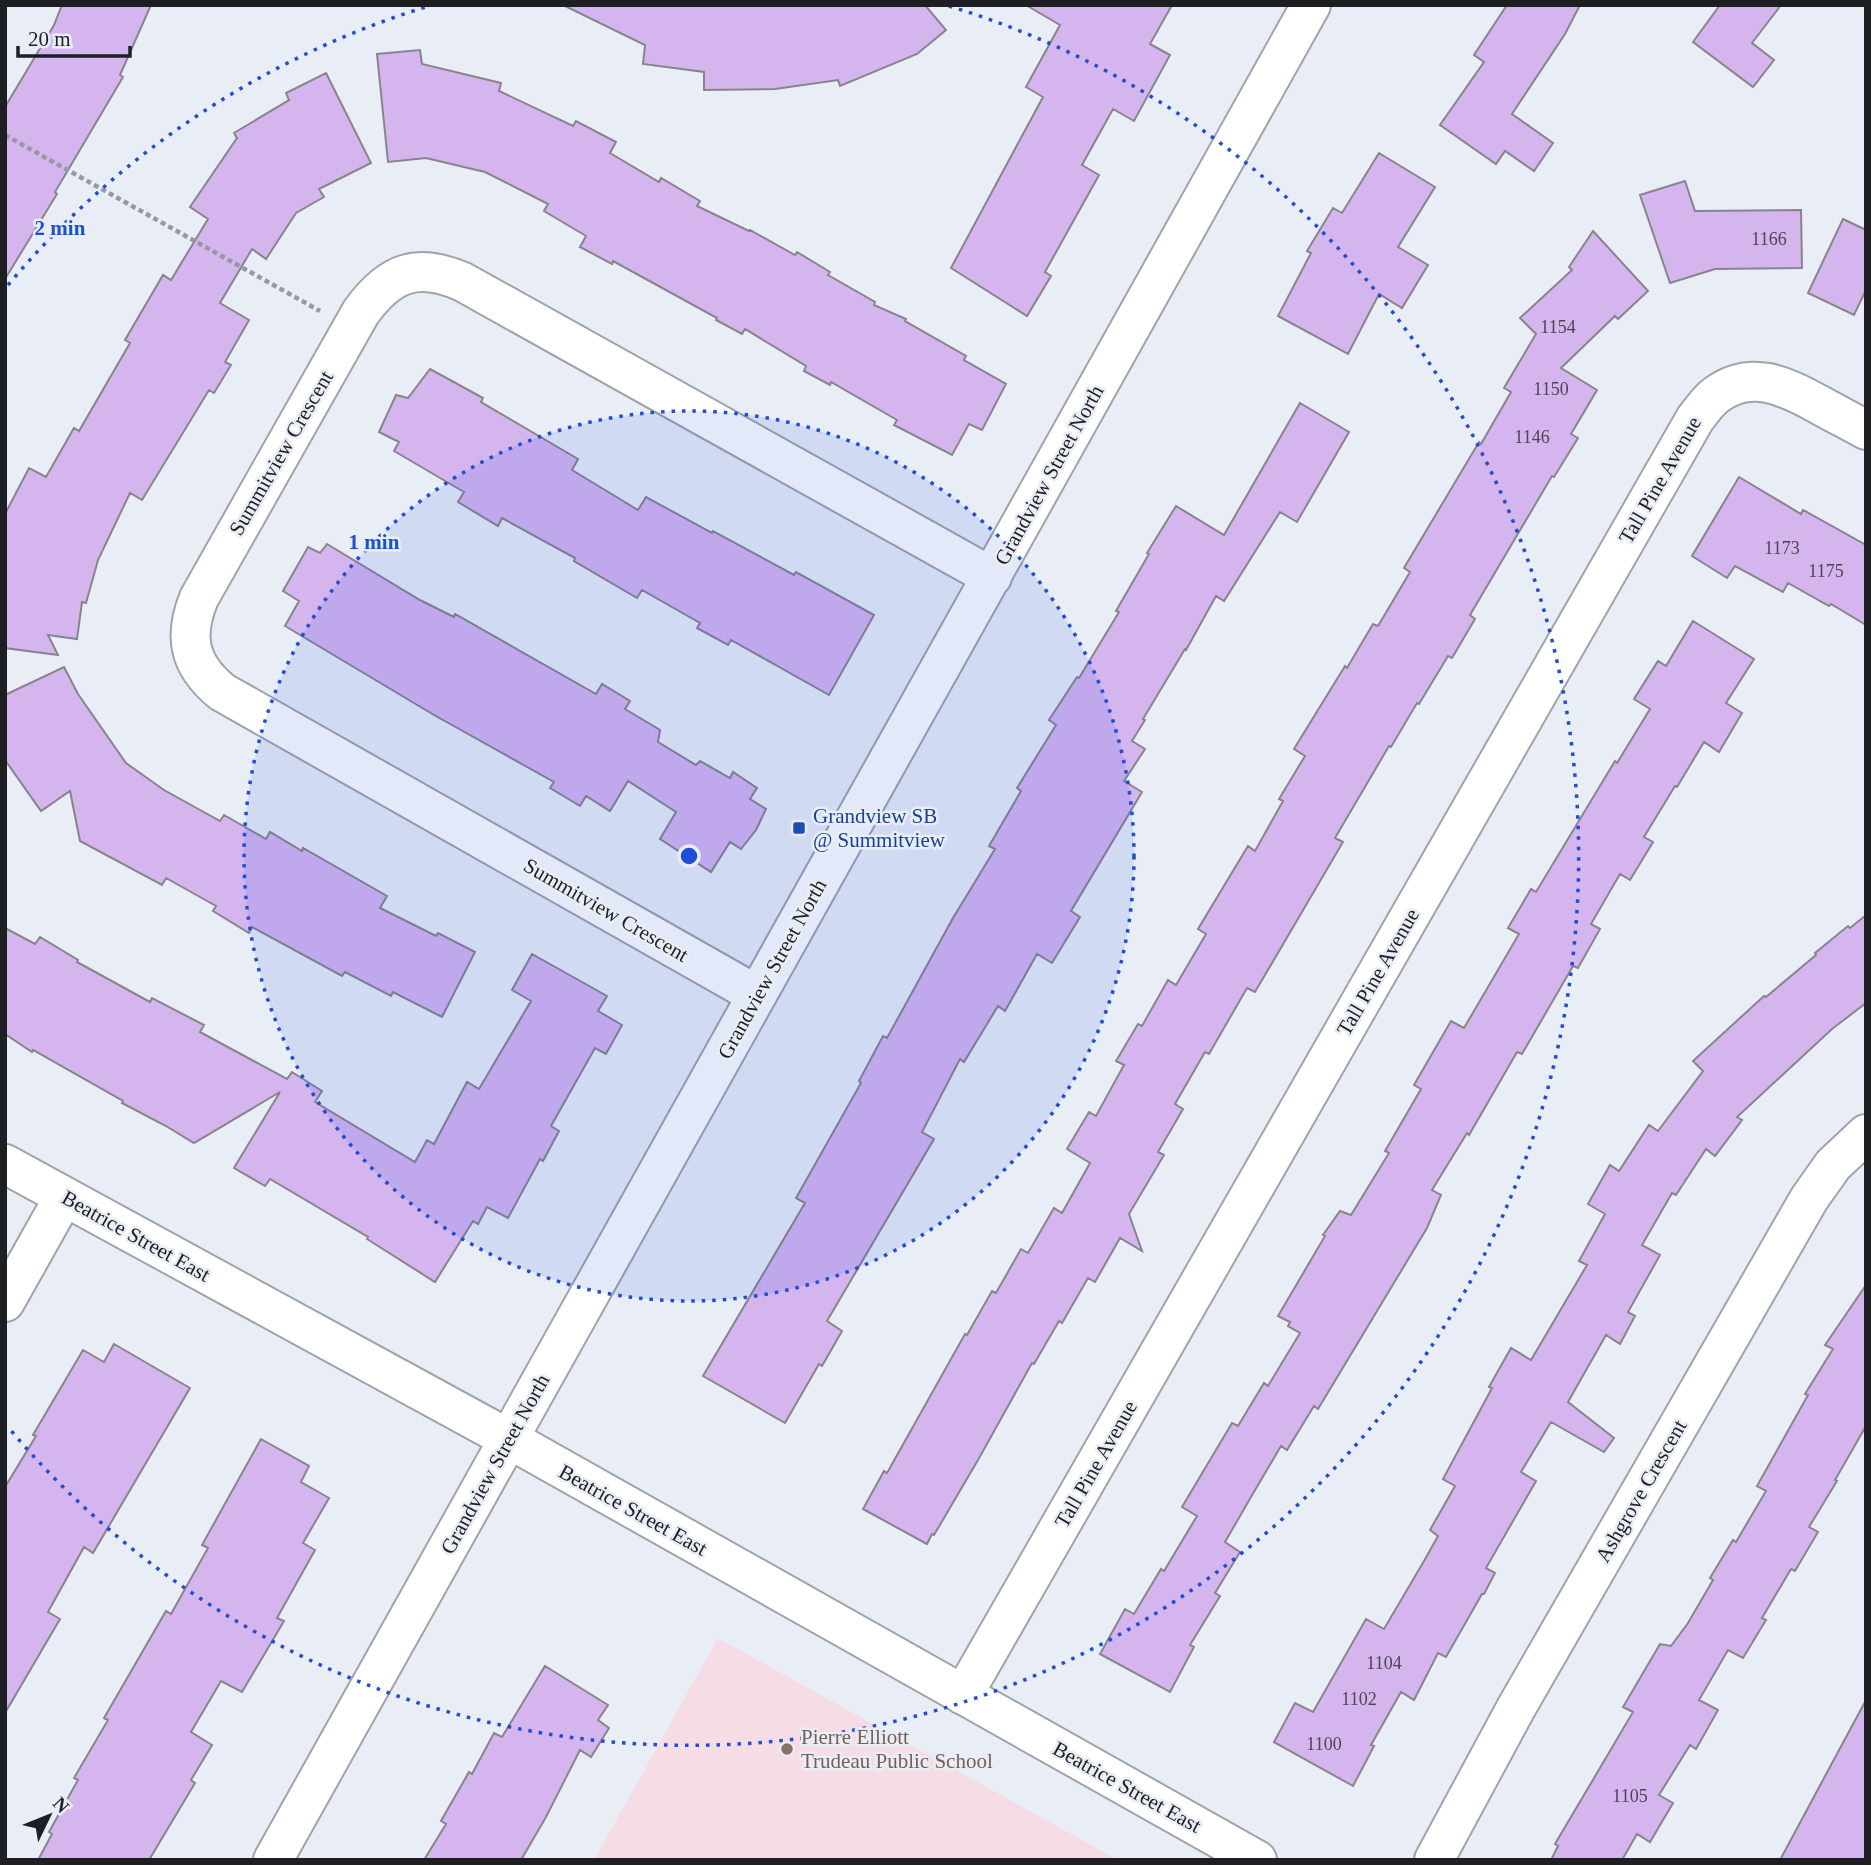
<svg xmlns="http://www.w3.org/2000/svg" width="1871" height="1865" font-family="'Times New Roman',serif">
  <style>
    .education { fill: #f6dce4 }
    .building { fill: #d5b5ee; stroke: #88848c; stroke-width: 2 }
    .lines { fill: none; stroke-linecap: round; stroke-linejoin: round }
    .minor-casing { stroke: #9fa3ab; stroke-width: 42 }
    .path { stroke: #969aa0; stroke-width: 4.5; stroke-dasharray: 5 3.5; stroke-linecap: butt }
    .minor { stroke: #fff; stroke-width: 38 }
    .ring { fill: none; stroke: #1d4ed8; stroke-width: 3.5; stroke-dasharray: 3.5 7 }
    .transit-dot { fill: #1a4fb4; stroke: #e9eef6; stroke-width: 2.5 }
    .education-dot { fill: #8d6e63; stroke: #e9eef6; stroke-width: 2.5 }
    .labels { text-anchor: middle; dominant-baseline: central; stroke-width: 5; stroke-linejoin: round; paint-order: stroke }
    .number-label { font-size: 18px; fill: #4b4455 }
    .street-label { font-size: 21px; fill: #1d1f22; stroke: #e9eef6 }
    .transit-label { font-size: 21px; fill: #164399; stroke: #e9eef6; text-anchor: start }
    .education-label { font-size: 21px; fill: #785e54; stroke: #e9eef6; text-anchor: start }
    .centre { fill: #1d4ed8; stroke: #e9eef6; stroke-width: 3.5 }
    .ring-label { font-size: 21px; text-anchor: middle; font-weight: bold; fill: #1d4ed8; stroke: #e9eef6; stroke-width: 5; stroke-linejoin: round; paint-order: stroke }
  </style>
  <rect width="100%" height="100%" fill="#e9eef6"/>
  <path class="education" d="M718 1638 1118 1860H594Z"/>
  <path class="building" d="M62 5H151L120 75 123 77 55 192 57 194 5 279V107L54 25Z
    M563 5H925L946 30 917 54 840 86 838 80 775 89 704 90V72L643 64 645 45Z
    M1026 5H1172L1150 44 1170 55 1134 121 1113 109 1082 165 1099 175 1045 272 1051 276 1027 316 951 268 1043 97 1026 87 1060 25Z
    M1507 5H1580L1565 34 1512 114 1553 143 1534 171 1505 151 1496 164 1440 125 1484 62 1474 55Z
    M1720 5H1781L1752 43 1774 60 1753 87 1693 42Z
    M420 50 422 64 501 83 499 91 573 126 576 121 616 142 610 153 659 182 661 178 700 201 697 206 749 231 750 230 795 255 797 252 830 272 828 275 875 302 874 305 906 319 905 321 966 356 964 360 1006 384 982 430 969 424 952 455 894 425 897 420 831 382 830 385 804 371 806 366 745 329 742 334 716 320 717 318 613 261 612 264 580 247 586 236 544 211 548 204 485 172 426 158 388 162 377 54Z
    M326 73 371 163 319 189 324 197 296 213 266 259 252 249 220 303 249 320 225 362 231 365 214 393 209 390 142 500 130 493 98 560 86 603 82 602 77 639 48 635 58 655 5 648V514L29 468 46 477 74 428 79 431 130 343 125 340 163 275 171 280 208 219 190 207 237 138 234 133 289 100 286 93Z
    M1379 153 1435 187 1398 247 1428 265 1402 308 1379 294 1348 354 1278 316 1311 253 1307 251 1333 208 1342 213Z
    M1685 181 1695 211 1801 210 1802 268 1715 269 1670 283 1640 195Z
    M1843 219 1866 230V290L1854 315 1808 293Z
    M1593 231 1648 291 1618 319 1615 316 1561 368 1597 390 1571 434 1578 438 1554 477 1552 476 1470 615 1475 619 1452 658 1448 656 1419 704 1417 703 1391 747 1389 746 1335 838 1343 842 1255 992 1247 988 1209 1054 1205 1052 1175 1104 1183 1109 1158 1152 1164 1155 1129 1214 1142 1251 1120 1238 1095 1282 1088 1278 1062 1323 1059 1321 1034 1364 1032 1363 978 1460 934 1535 932 1534 927 1544 863 1509 884 1471 887 1473 965 1334 967 1335 992 1291 996 1293 1021 1249 1028 1253 1054 1208 1062 1213 1090 1163 1067 1149 1089 1112 1096 1116 1124 1065 1116 1061 1138 1024 1142 1026 1168 980 1176 985 1206 934 1198 929 1248 846 1255 851 1283 801 1279 799 1305 756 1294 749 1345 666 1347 668 1373 624 1378 626 1410 572 1404 568 1479 442 1481 444 1511 392 1504 388 1536 334 1520 318 1572 270 1569 267Z
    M430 369 483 398 481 402 578 459 572 470 638 510 646 497 712 533 713 531 794 575 796 572 874 615 829 695 731 640 728 645 697 628 700 623 642 590 637 598 574 561 575 558 502 518 498 526 458 502 464 492 394 451 399 442 379 432 396 395 408 398Z
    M1300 403 1349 432 1297 522 1280 512 1224 601 1216 596 1186 650 1185 649 1143 719 1145 720 1132 741 1145 749 1124 781 1142 792 1071 911 1080 917 1052 963 1037 954 1005 1011 998 1006 964 1062 960 1059 922 1132 934 1139 827 1321 842 1331 822 1366 819 1364 785 1423 703 1376 805 1203 796 1198 861 1083 859 1081 883 1036 887 1038 953 918 995 849 989 846 1021 791 1017 788 1056 725 1049 720 1077 677 1079 678 1119 612 1116 611 1149 554 1147 553 1176 506 1224 535Z
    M1739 477 1801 514 1803 510 1866 545V625L1831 604 1829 606 1788 583 1783 592 1735 566 1727 578 1692 556Z
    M327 544 420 600 454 617 455 614 596 694 602 684 630 701 625 709 660 730 658 742 696 765 700 761 730 778 733 772 757 788 750 799 766 809 756 830 741 849 730 842 711 872 660 839 676 812 628 781 610 811 586 796 580 806 550 788 554 782 434 715 285 626 299 601 283 591 308 547 320 553Z
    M1693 621 1754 659 1726 703 1742 713 1719 752 1704 742 1677 787 1675 786 1644 837 1653 842 1630 880 1620 874 1591 924 1600 929 1578 968 1573 966 1522 1054 1517 1052 1469 1135 1467 1133 1432 1190 1441 1195 1427 1228 1318 1409 1314 1406 1287 1450 1281 1446 1251 1497 1225 1542 1240 1552 1215 1593 1220 1596 1190 1645 1194 1647 1170 1692 1100 1654 1125 1609 1134 1614 1161 1569 1164 1571 1197 1516 1182 1507 1232 1423 1238 1426 1264 1383 1268 1386 1300 1333 1288 1326 1290 1322 1278 1316 1325 1236 1323 1235 1340 1211 1351 1215 1389 1153 1385 1151 1421 1089 1414 1085 1451 1021 1464 1028 1519 934 1508 928 1531 889 1536 892 1615 761 1617 763 1650 709 1634 699 1658 661 1666 666Z
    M64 667 78 694 126 763 164 790 220 821 224 815 266 839 270 832 302 851 303 848 387 896 380 908 436 936 438 933 475 952 442 1017 393 992 391 996 345 972 342 976 252 927 249 933 213 911 216 906 166 878 162 885 80 841 70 791 41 811 5 760V695Z
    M1866 915V1003L1832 1029 1737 1117 1742 1120 1715 1156 1706 1149 1676 1195 1672 1193 1642 1245 1660 1255 1628 1312 1635 1316 1620 1344 1606 1335 1568 1402 1614 1438 1604 1452 1551 1422 1521 1472 1536 1481 1486 1568 1495 1573 1484 1594H1482L1446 1657 1438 1653 1414 1700 1401 1692 1371 1745 1374 1746 1353 1786 1274 1742 1295 1703 1313 1712 1366 1619 1384 1629 1424 1561 1438 1536 1430 1530 1455 1486 1443 1479 1492 1388 1489 1387 1511 1348 1531 1360 1587 1265 1579 1261 1605 1214 1588 1204 1610 1165 1619 1171 1649 1125 1658 1131 1703 1071 1693 1061 1764 996 1766 997 1816 955 1815 953 1848 926 1850 928Z
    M5 928 35 944 40 937 78 960 77 962 150 1002 152 998 204 1025 200 1032 287 1079 292 1072 322 1091 315 1102 415 1162 427 1140 434 1144 467 1082 479 1089 531 1001 512 990 532 954 607 996 598 1011 622 1025 606 1054 595 1048 551 1126 559 1131 543 1161 540 1159 508 1218 487 1207 478 1224 473 1221 435 1282 367 1239 368 1237 270 1179 265 1186 234 1168 280 1092 194 1143 166 1126 122 1103 123 1101 33 1050 32 1052 5 1034Z
    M1866 1285V1426L1835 1480 1837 1481 1809 1527 1818 1532 1795 1571 1791 1569 1762 1618 1766 1620 1743 1658 1728 1650 1699 1700 1718 1710 1696 1749 1690 1745 1659 1795 1673 1803 1650 1842 1637 1834 1622 1860H1551L1558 1846 1555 1844 1633 1712 1623 1707 1660 1644 1671 1646 1688 1623 1713 1580 1710 1578 1733 1540 1736 1542 1766 1491 1757 1486 1808 1395 1805 1394 1833 1349 1825 1345Z
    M114 1344 190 1388 93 1553 84 1547 48 1612 60 1619 5 1713V1487L36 1436 33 1435 83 1350 104 1362Z
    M261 1439 309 1466 301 1482 329 1498 303 1543 315 1550 277 1618 284 1621 242 1692 221 1681 191 1732 212 1745 191 1780 195 1783 149 1860H38L52 1834 49 1832 78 1780 74 1778 108 1720 104 1718 166 1611 171 1614 208 1548 202 1545Z
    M545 1666 608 1705 598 1720 609 1728 591 1757 580 1750 546 1817 521 1860H424L446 1824 441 1821 469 1772 472 1774 494 1733 502 1737Z
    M1866 1700V1860H1780L1831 1765Z"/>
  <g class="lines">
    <g class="minor-casing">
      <path id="minor" d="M757 995 222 692C189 665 183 637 199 598L361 312C390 272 417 262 463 282L992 577
        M5 1164 509 1439 1257 1860
        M5 1302 64 1197
        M963 1695 1695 419C1701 411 1708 401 1716 395 1751 369 1785 386 1818 404 1834 413 1850 421 1866 430
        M273 1860 1311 5
        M1434 1860 1516 1708 1809 1199 1833 1165 1866 1134"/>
    </g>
    <path class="path" d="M5 135 320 311"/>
    <use href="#minor" class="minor"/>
  </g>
  <circle cx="689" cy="856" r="445" fill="#1d4ed8" fill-opacity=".12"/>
  <g class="ring">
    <circle cx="689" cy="856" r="445"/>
    <path d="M8 285A889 889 0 0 1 429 6M949 6A889 889 0 1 1 8 1427"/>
  </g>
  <rect class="transit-dot" x="792" y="821" width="14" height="14" rx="3.5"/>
  <circle class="education-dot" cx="787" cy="1749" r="7"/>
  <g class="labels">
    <g class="number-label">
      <text x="1769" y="239">1166</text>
      <text x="1558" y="327">1154</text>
      <text x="1551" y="389">1150</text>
      <text x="1532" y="437">1146</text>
      <text x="1782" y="548">1173</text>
      <text x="1826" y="571">1175</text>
      <text x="1384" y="1663">1104</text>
      <text x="1359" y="1699">1102</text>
      <text x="1324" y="1744">1100</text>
      <text x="1630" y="1796">1105</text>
    </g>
    <g class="street-label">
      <text transform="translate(281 453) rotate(-60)">Summitview Crescent</text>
      <text transform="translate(1049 475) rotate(-61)">Grandview Street North</text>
      <text transform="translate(1660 480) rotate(-60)">Tall Pine Avenue</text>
      <text transform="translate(606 910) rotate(30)">Summitview Crescent</text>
      <text transform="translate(772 969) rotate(-61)">Grandview Street North</text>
      <text transform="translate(1378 972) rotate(-60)">Tall Pine Avenue</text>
      <text transform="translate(136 1236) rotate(29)">Beatrice Street East</text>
      <text transform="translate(495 1464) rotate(-61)">Grandview Street North</text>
      <text transform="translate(1096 1464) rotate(-60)">Tall Pine Avenue</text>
      <text transform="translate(1641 1491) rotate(-60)">Ashgrove Crescent</text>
      <text transform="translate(633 1510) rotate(29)">Beatrice Street East</text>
      <text transform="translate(1127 1787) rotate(29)">Beatrice Street East</text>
    </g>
    <g class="transit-label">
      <text x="813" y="816">Grandview SB<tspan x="813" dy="24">@ Summitview</tspan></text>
    </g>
    <g class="education-label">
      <text x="801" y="1737">Pierre Elliott<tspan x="801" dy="24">Trudeau Public School</tspan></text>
    </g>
  </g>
  <circle cx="689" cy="856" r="10" class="centre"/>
  <g class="ring-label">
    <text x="60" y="235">2 min</text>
    <text x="374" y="549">1 min</text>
  </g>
  <rect width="1871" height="1865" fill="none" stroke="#1d1f22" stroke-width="14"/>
  <g transform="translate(49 1816) rotate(47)" stroke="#e9eef6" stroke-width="5" paint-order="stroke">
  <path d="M0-5L12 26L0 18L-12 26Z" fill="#1d1f22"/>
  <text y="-10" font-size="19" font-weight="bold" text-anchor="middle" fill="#1d1f22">N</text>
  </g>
  <path d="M18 46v10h112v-10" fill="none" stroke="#1d1f22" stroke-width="3.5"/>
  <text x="28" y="46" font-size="21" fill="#1d1f22" stroke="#e9eef6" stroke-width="5" paint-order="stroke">20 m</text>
</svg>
